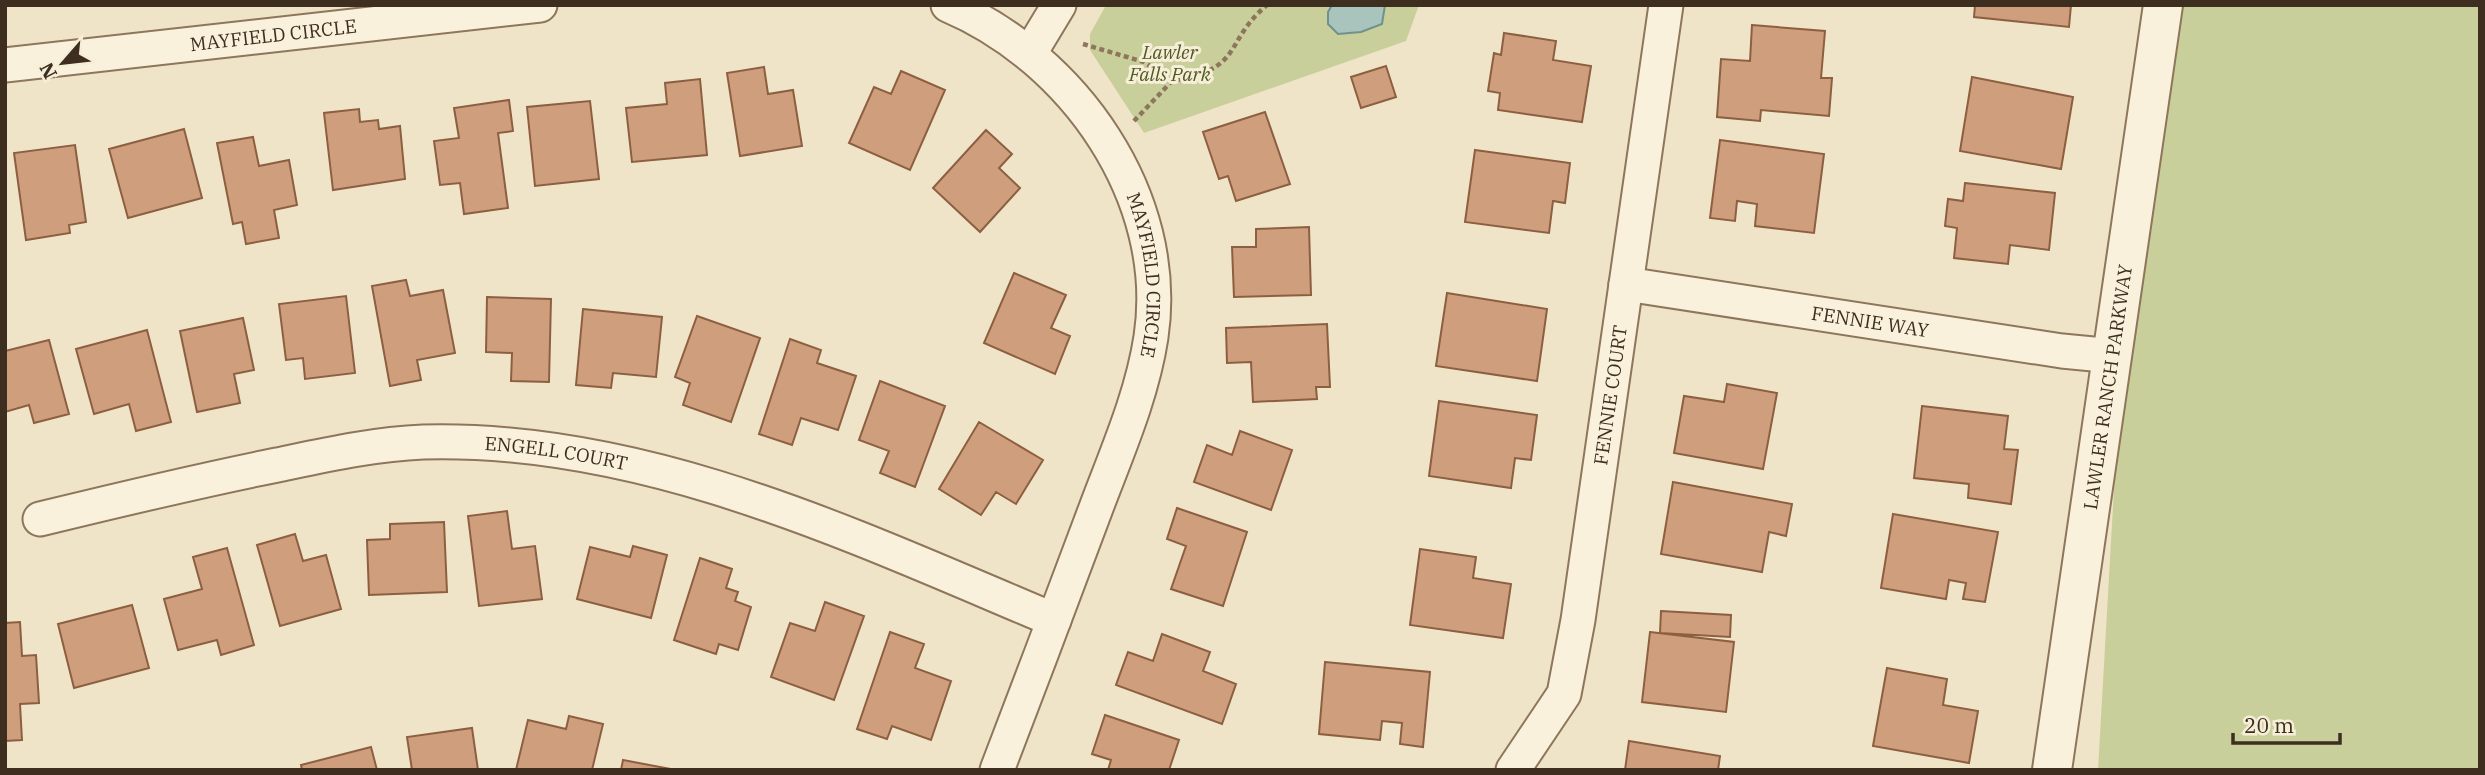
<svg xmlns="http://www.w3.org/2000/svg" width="2485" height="775" font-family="'IBM Plex Serif',serif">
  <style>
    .green { fill: #c9cf9b }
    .water { fill: #a9c4bc; stroke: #6f938a; stroke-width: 2 }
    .building { fill: #cf9f7d; stroke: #8d5f41; stroke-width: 2 }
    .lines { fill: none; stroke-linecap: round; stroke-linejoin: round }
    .minor-casing { stroke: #8d765c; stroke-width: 37 }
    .tertiary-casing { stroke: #8d765c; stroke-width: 42 }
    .path { stroke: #8d765c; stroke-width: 4.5; stroke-dasharray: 5 3.5; stroke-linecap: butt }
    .minor { stroke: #faf1dc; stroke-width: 33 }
    .tertiary { stroke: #faf1dc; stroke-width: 38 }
    .labels { text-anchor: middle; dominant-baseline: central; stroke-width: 6; stroke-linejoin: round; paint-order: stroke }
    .street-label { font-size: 19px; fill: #3d2e20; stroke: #f7eed8 }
    .park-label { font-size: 19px; font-style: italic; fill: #4d5a26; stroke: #f7eed8 }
  </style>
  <rect width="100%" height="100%" fill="#f0e4c8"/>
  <path class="green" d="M1106 5H1419L1406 41 1144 133 1090 50V34Z
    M2144 5H2480V770H2098L2136 102Z"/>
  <path class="water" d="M1332 5H1385L1382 24 1361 32 1338 34 1328 24V12Z"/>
  <path class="building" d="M1975 5H2071L2069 27 1974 17Z
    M1752 25 1825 31 1821 78H1832L1829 116 1761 110 1760 121 1717 117 1721 59 1750 61Z
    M1504 33 1556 41 1553 60 1591 66 1582 122 1498 110 1500 93 1488 91 1494 53 1501 55Z
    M1386 66 1396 97 1361 108 1351 77Z
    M764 67 768 94 793 90 802 146 740 156 727 73Z
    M901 71 945 90 910 170 849 143 874 87 891 94Z
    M1972 77 2073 97 2061 169 1960 151Z
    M700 79 707 155 632 162 626 108 667 104 665 83Z
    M509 100 513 131 498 133 508 208 464 214 460 183 440 185 434 141 459 138 454 108Z
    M590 101 599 179 535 186 527 107Z
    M359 109 360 122 378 120 379 129 400 126 405 179 333 190 324 113Z
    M1265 112 1290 184 1236 201 1228 176 1219 179 1203 132Z
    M184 129 202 198 128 218 109 149Z
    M986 130 1012 154 999 168 1020 188 980 232 933 188Z
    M253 137 259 166 289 160 297 205 274 210 279 238 246 244 242 222 233 224 217 143Z
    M1720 140 1824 154 1814 233 1755 226 1757 204 1737 201 1735 221 1710 218Z
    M75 145 86 222 69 225 70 233 26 240 14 153Z
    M1475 150 1570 163 1565 203 1553 201 1549 233 1465 222Z
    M1965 183 2055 193 2049 250 2010 245 2008 264 1954 258 1957 228 1945 226 1948 199 1963 201Z
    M1309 227 1311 295 1234 297 1232 247H1256V229Z
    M1014 273 1066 295 1051 328 1070 336 1055 374 984 343Z
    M406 280 410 296 443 290 455 353 417 360 421 380 390 386 372 286Z
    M1447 293 1547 309 1537 381 1436 366Z
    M346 296 355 373 305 379 303 358 286 360 279 304Z
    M487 297 551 299 549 382 511 381 512 353 486 352Z
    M583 309 662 317 656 377 613 373 611 388 576 385Z
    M697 316 760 338 731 422 683 405 690 383 675 377Z
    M243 318 254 370 234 374 240 403 197 412 180 331Z
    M1327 324 1330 387H1316L1317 399 1253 402 1251 362 1227 363 1226 328Z
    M147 330 171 422 136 431 129 404 94 414 76 349Z
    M790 339 821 350 817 363 856 376 838 430 801 418 792 445 759 434Z
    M49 340 69 414 34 423 29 405 5 412V351Z
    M880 381 945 406 915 487 880 473 889 451 859 440Z
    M1727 384 1777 393 1763 469 1674 453 1684 396 1724 402Z
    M1439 401 1537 415 1531 460 1515 458 1511 488 1429 476Z
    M1922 406 2008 416 2004 449 2018 450 2011 504 1968 498 1969 484 1914 478Z
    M979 422 1043 460 1016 504 996 492 981 515 939 489Z
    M1240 431 1292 450 1271 510 1194 482 1207 445 1232 455Z
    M1673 482 1792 504 1786 536 1769 532 1762 572 1661 554Z
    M1177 508 1247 532 1223 606 1171 589 1186 546 1167 539Z
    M507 511 512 549 535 546 542 599 479 606 468 516Z
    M1893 514 1998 532 1985 602 1963 599 1966 583 1949 580 1946 599 1881 588Z
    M444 522 447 592 369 595 367 540 390 539V524Z
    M295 534 303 561 326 555 341 609 280 626 257 545Z
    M633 546 667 555 651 618 577 599 590 547 630 557Z
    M227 548 254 645 221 655 217 640 178 650 164 599 202 589 193 557Z
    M1420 549 1476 557 1473 578 1511 584 1503 638 1410 625Z
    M700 558 732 569 726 588 738 592 735 601 751 607 738 650 719 644 716 654 674 640Z
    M825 602 864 616 834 700 771 677 790 623 815 631Z
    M132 605 149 668 74 688 58 624Z
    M1661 611 1731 615 1730 637 1660 633Z
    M20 622 22 656 36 655 39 703 20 704 22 740 5 741V623Z
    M890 632 924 644 915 668 951 681 931 740 892 726 887 739 857 729Z
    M1650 632 1734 642 1726 712 1642 702Z
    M1162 634 1210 652 1203 671 1236 684 1222 724 1116 685 1128 652 1153 661Z
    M1325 662 1430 672 1423 747 1400 744 1402 723 1382 721 1380 740 1319 734Z
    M1887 668 1947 679 1943 705 1978 711 1969 763 1873 746Z
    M1105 715 1179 740 1169 770H1108L1111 760 1092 754Z
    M569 716 603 724 592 770H516L528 720 566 729Z
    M472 728 478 770H412L407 737Z
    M1629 741 1720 756 1718 770H1625Z
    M371 747 377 770H302L301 765Z
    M623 760 676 770H621Z"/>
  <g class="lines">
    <g class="minor-casing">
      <g id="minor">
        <path id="s1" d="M948 5C1073 58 1172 197 1151 337 1142 396 1117 452 1096 508 1064 595 1030 683 997 770"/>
        <path d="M1030 53 1059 5"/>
        <path id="s2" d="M5 65 540 5"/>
        <path id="s3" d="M1626 284 2062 351 2114 356"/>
        <path id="s4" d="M40 519C118 500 197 481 277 465 325 455 374 444 423 442 645 436 854 536 1054 620"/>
        <path id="s5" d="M1513 770 1564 694 1578 620 1666 5"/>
      </g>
    </g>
    <g class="tertiary-casing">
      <g id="tertiary">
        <path id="s6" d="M2052 770 2163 5"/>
      </g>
    </g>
    <path class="path" d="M1083 44 1144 62 1172 81C1246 68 1222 43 1267 5
      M1134 121 1172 81"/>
    <use href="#minor" class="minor"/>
    <use href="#tertiary" class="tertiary"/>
  </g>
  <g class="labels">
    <g class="street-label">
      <text stroke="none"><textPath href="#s2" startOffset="270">MAYFIELD CIRCLE</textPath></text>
      <text stroke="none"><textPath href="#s1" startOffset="354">MAYFIELD CIRCLE</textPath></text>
      <text stroke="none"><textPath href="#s3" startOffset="247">FENNIE WAY</textPath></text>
      <text stroke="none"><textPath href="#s6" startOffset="387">LAWLER RANCH PARKWAY</textPath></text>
      <text stroke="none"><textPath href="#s5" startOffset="394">FENNIE COURT</textPath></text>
      <text stroke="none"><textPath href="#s4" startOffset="525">ENGELL COURT</textPath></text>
    </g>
    <g class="park-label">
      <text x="1170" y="52">Lawler<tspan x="1170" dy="22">Falls Park</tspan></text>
    </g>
  </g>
  <rect width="2485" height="775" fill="none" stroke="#3d2e20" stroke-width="14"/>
  <g transform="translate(63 63) rotate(242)" stroke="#f7eed8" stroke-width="5" paint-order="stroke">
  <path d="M0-5L12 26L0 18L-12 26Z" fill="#3d2e20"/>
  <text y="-10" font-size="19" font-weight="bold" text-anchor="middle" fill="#3d2e20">N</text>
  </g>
  <path d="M2233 733v10h107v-10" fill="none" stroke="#3d2e20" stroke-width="3.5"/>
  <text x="2244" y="733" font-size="21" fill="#3d2e20" stroke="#f7eed8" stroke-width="5" paint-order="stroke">20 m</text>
</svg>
